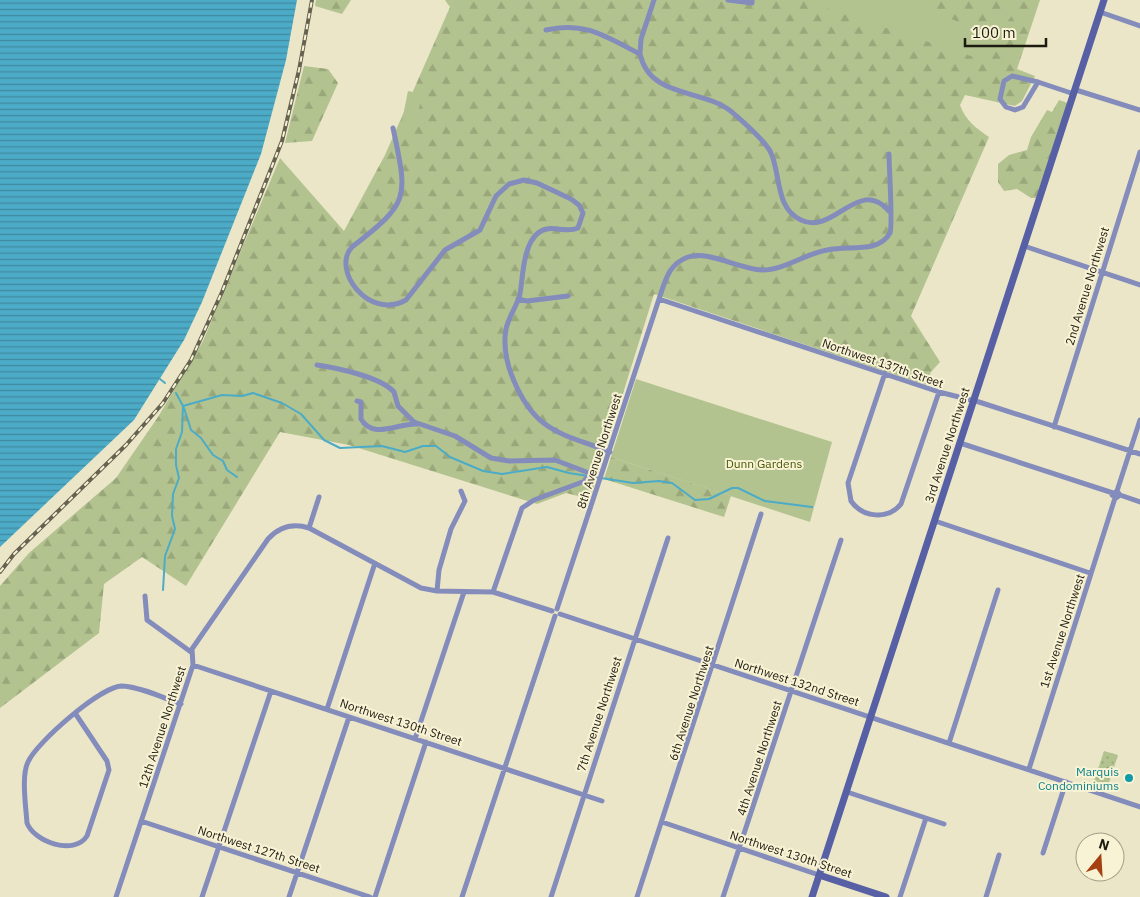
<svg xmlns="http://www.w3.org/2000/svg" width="1140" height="897" font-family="'IBM Plex Sans',sans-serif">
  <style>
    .grass { fill: url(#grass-dots) }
    .forest { fill: url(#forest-firs) }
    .green { fill: #b2c38f }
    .water { fill: url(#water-rules) }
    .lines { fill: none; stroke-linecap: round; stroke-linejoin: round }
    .stream { stroke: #4cabc7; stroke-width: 2 }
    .street { stroke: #848cbb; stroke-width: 5 }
    .secondary { stroke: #5760a4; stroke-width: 7 }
    .rail-casing { stroke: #656250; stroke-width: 4 }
    .rail { stroke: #f9f3d5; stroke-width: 2; stroke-dasharray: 5.5; stroke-linecap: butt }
    .culture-dot { fill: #0f9aa8; stroke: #f9f3d5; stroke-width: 2 }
    .labels { text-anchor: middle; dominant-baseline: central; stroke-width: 4; stroke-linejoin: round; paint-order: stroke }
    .street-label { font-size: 12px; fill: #1d1b10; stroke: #f9f3d5 }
    .park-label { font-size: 12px; fill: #465806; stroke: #f9f3d5 }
    .culture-label { font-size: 12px; fill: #0d838f; stroke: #f9f3d5; text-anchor: end }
  </style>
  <defs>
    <pattern id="grass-dots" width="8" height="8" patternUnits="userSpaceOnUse" patternTransform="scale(1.25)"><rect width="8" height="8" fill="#b2c38f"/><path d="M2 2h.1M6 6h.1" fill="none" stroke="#99a77a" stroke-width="1.8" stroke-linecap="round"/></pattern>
    <pattern id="forest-firs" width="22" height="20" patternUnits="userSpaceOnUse" patternTransform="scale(1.25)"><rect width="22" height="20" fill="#b2c38f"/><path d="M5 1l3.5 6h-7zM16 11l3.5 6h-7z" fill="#99a77a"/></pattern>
    <pattern id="water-rules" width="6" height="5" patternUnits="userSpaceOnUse" patternTransform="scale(1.25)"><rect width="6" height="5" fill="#4cabc7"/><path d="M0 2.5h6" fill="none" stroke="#3f8aa0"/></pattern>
  </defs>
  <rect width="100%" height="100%" fill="#ece6c8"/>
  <path class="grass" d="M1104 751 1118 755 1106 792 1092 787Z"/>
  <path class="forest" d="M316 0H351L342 14 315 6Z
    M445 0H1040L1017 69 1035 76 1022 101 1015 106 965 95 960 105C965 120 976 128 989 137L911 316 940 362 931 372 926 385 654 294 590 499 566 493 537 504 349 445 280 432 186 586 142 557 104 584 99 633 0 708V586L29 553 116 478 158 417 203 341 280 158 344 231 385 155 450 7Z
    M304 66 328 69 338 83 312 141 285 143Z
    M1059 100 1068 103 1036 198H1031L1017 189 1004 191 998 182V164L1009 155 1027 150 1031 137 1047 110 1052 112Z
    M611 457 731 496 724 517 604 479Z"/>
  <path class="green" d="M802 0H931V6L936 13 982 31 992 26 1013 0H1024L998 34 989 62Z
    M408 91 422 94 416 124 402 121Z
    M636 379 832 442 810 522 611 457Z"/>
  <path class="water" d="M0 0H297L286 60 261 154 202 302 184 340 134 420 0 547Z"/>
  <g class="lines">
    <path class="stream" d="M160 379 165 383
      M176 393 183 406 222 395 242 396 253 393 282 403 301 414 324 440 340 448 382 446 405 452 423 446H436L450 457 483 471 502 474 547 467 569 473 633 483 659 481 672 483 695 500 709 499 732 488H738L765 501 812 507
      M184 408 191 430 201 438 213 455 223 461 227 470 237 477
      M163 590 165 556 175 529 172 516 173 494 179 478 176 465V449L182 432 183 406"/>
    <path class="street" d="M728 0 752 3V0
      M1100 12 1140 26
      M546 30C586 21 606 37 640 54 650 99 703 88 732 112 742 121 766 141 771 153 781 175 775 208 801 220 834 236 858 176 889 211
      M640 54 641 39 654 0
      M1012 76 1038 82 1023 107 1015 110 1006 107 1000 99 1004 81Z
      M1038 82 1074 94
      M1076 90 1140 110
      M393 128C408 199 410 202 352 247 331 269 368 321 406 300L445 250 480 230 496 196 509 184 524 180 537 183 571 199 579 205 583 213 578 228C565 234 550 223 538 233 523 245 523 276 520 294 517 306 509 316 506 329 503 346 507 365 514 381 536 433 562 433 610 452
      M1024 246 1140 285
      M518 299 527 301 568 296
      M659 299 939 392 979 402 1140 454
      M317 365C337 368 381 377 394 392L398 406 414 422 455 436 491 458 509 461 555 460 589 473 585 481 534 500 522 508 493 592
      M885 373 848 483 851 501C863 518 888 520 901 504L939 392
      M357 401 361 402V419C373 440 398 423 417 424
      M1054 427 1140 152
      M960 443 1113 493
      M1117 491 1140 420
      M1120 495 1116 498 1112 495 1117 491 1120 495 1140 502
      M935 521 1090 573
      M309 528 319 497
      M437 591 439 570 451 529 465 501 461 491
      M145 596 147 620 191 652
      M557 609 659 299C665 282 668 264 688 257 708 250 739 269 762 270 785 270 804 254 827 250 842 247 857 249 872 246 880 244 886 240 890 233 893 226 889 166 889 154
      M560 614 1140 807
      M193 665 602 801
      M327 709 375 563
      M75 713 107 761 109 770 87 836C74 856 34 842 27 823 26 807 21 776 28 762 36 743 101 686 122 686 141 687 163 698 181 704
      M415 739 464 592
      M949 743 998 590
      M1029 769 1115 498
      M847 792 944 824
      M141 821 370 897
      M662 822 819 875
      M1043 853 1066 782
      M116 897 193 665 192 649 268 539C280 526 293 523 309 528L421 588 437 591 493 592 552 611
      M202 897 271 691
      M289 897 349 717
      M375 897 426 742
      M462 897 555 616
      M551 897 668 538
      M637 897 761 514
      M723 897 841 540
      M900 897 926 818
      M986 897 999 855"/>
    <path class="secondary" d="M819 875 886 897
      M812 897 1104 0"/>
    <g class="rail-casing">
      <path id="rail" d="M0 572 14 554 126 445 163 403 191 360 222 292 282 141 299 70 312 0"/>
    </g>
    <use href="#rail" class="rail"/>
  </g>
  <circle class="culture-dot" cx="1129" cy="778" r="5"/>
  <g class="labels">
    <g class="street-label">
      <text transform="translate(1087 286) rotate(-73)">2nd Avenue Northwest</text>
      <text transform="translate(883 363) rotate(19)">Northwest 137th Street</text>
      <text transform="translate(947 445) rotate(-72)">3rd Avenue Northwest</text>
      <text transform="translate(599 451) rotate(-72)">8th Avenue Northwest</text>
      <text transform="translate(1062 631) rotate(-72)">1st Avenue Northwest</text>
      <text transform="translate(797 682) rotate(18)">Northwest 132nd Street</text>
      <text transform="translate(691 703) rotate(-72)">6th Avenue Northwest</text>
      <text transform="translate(599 714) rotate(-72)">7th Avenue Northwest</text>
      <text transform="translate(401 722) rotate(18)">Northwest 130th Street</text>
      <text transform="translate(162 727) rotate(-72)">12th Avenue Northwest</text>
      <text transform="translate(759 758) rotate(-72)">4th Avenue Northwest</text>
      <text transform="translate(259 849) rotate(18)">Northwest 127th Street</text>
      <text transform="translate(791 854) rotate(18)">Northwest 130th Street</text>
    </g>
    <g class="park-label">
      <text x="764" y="463">Dunn Gardens</text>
    </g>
    <g class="culture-label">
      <text x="1119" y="771">Marquis<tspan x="1119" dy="14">Condominiums</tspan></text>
    </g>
  </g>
  <g transform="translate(1100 857) rotate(18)"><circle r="24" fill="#f9f3d5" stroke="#a19d86"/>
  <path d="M0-4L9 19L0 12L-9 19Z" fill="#a54011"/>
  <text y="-8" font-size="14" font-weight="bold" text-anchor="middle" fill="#1d1b10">N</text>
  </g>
  <path d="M965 38v8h81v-8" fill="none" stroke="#1d1b10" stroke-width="2.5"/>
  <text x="972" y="38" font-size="15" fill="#1d1b10" stroke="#f9f3d5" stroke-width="4" paint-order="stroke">100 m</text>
</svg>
